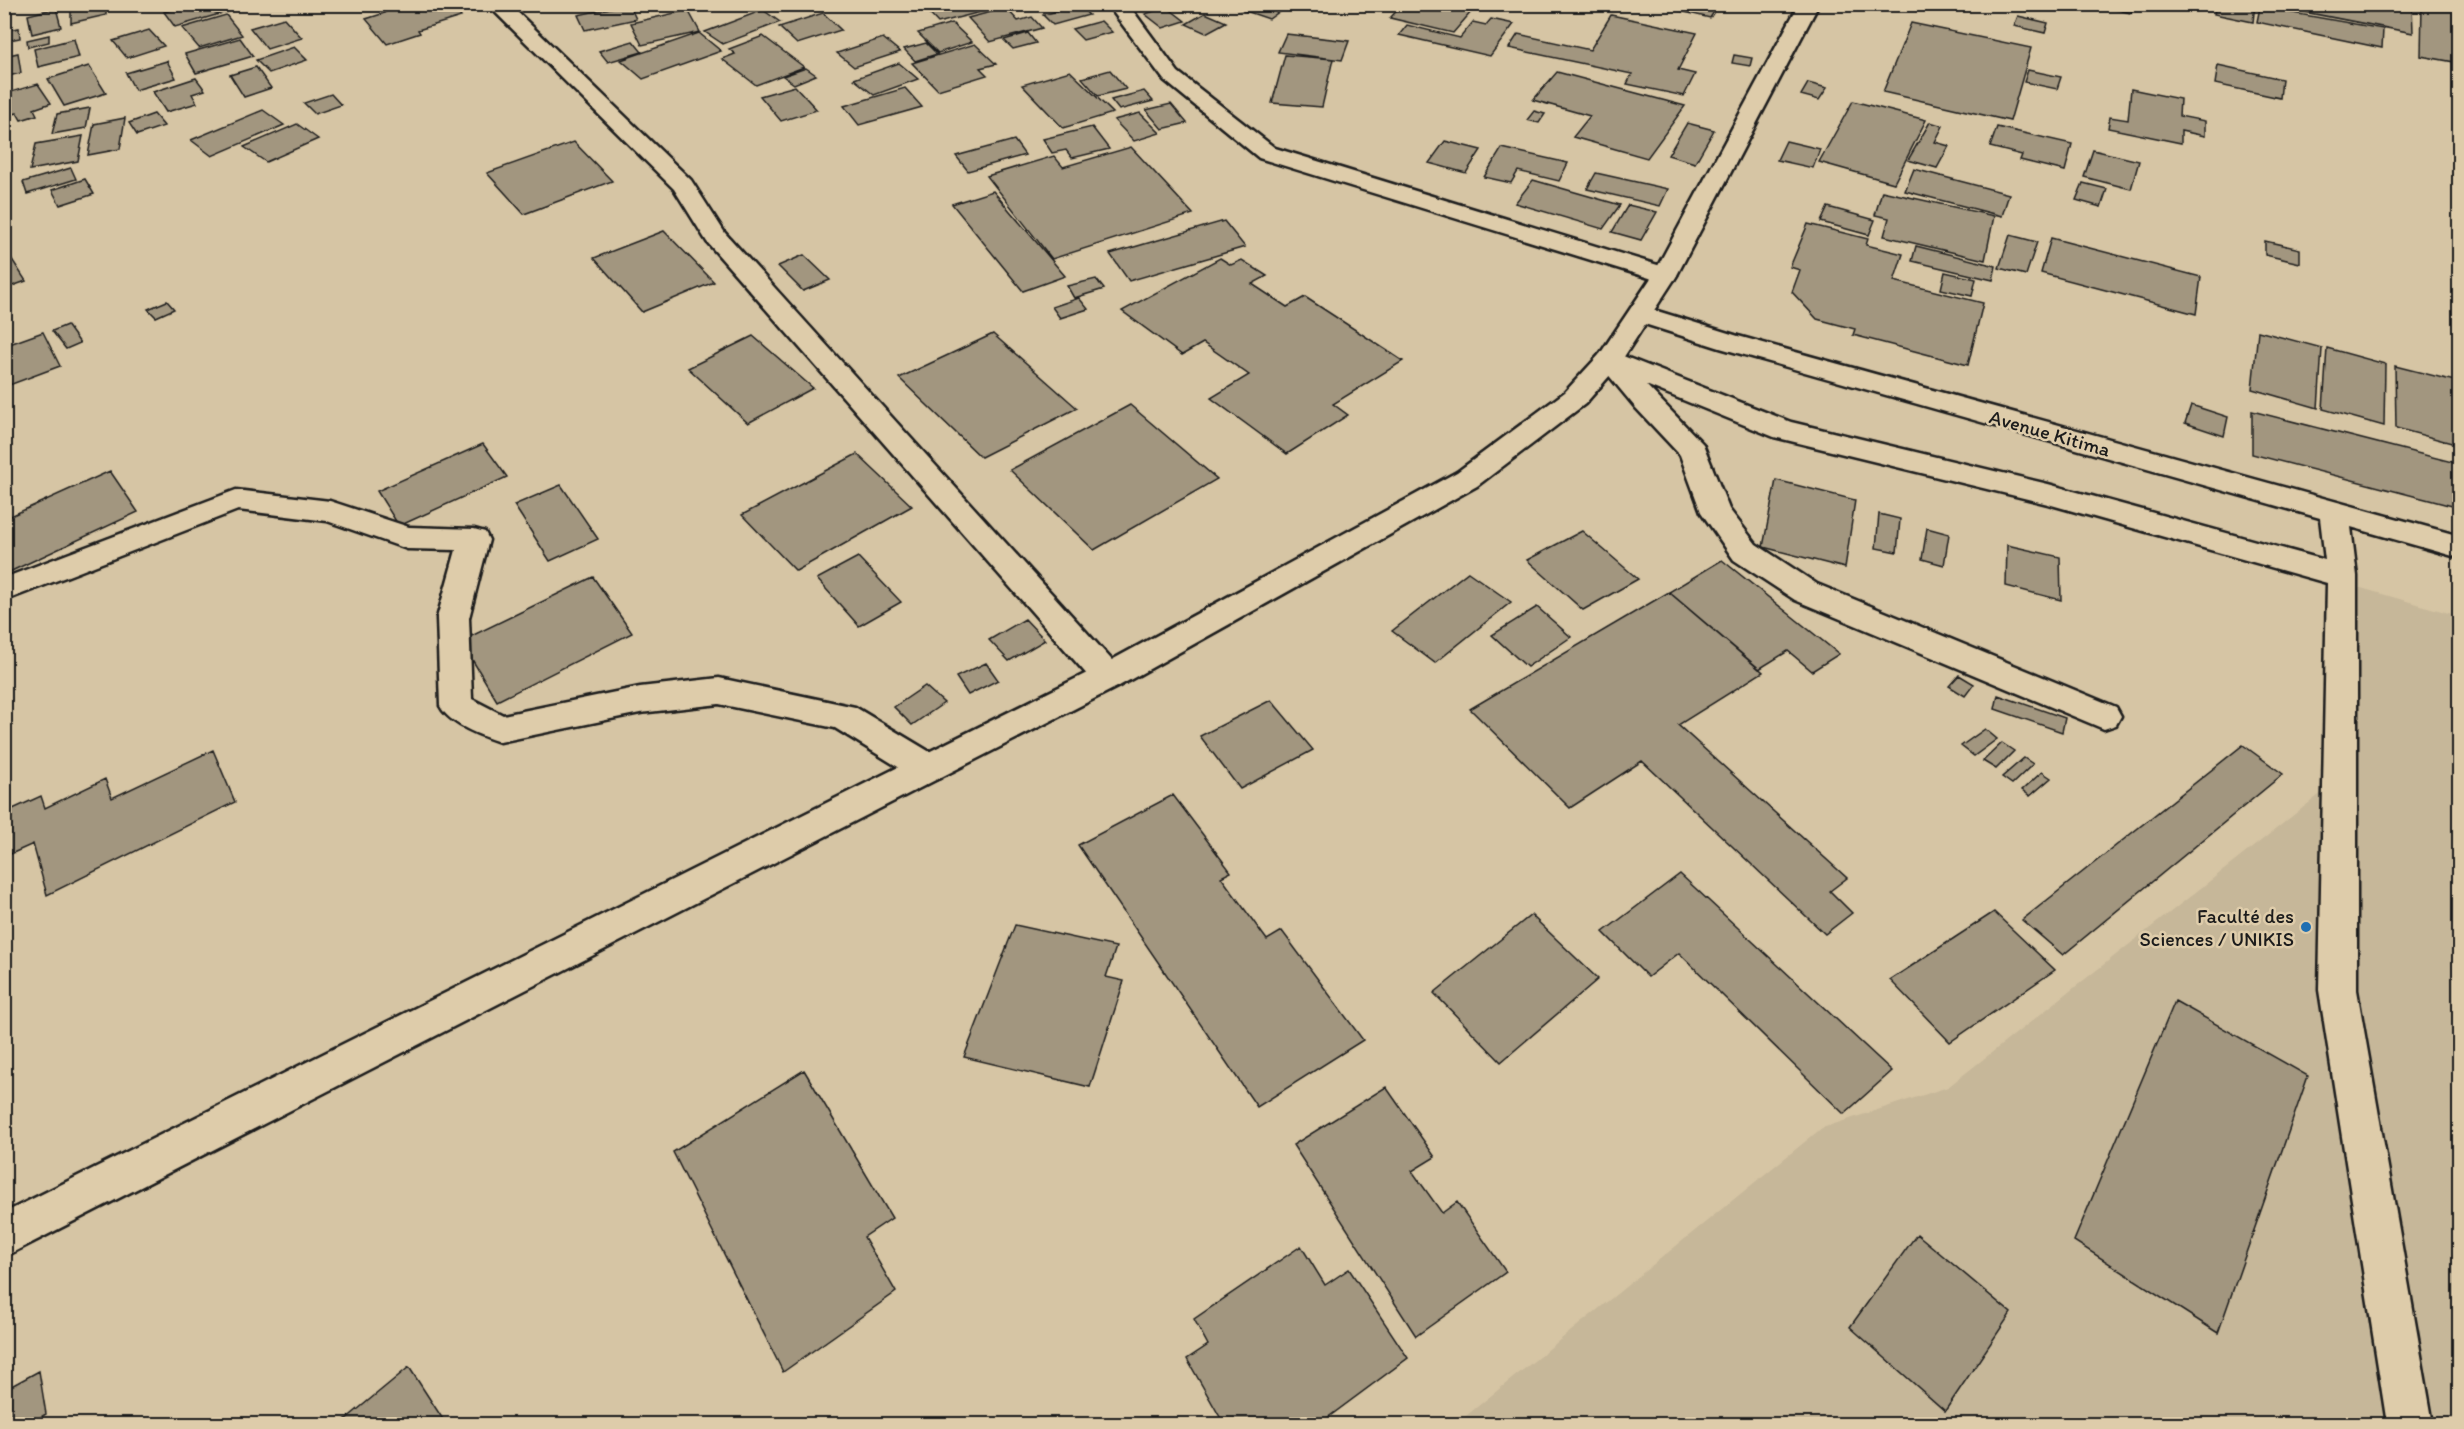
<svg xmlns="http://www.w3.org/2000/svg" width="2464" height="1429" font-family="Itim,sans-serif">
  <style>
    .built { fill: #c6b799 }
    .building { fill: #a2967f; stroke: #1c1c1c; stroke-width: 1.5 }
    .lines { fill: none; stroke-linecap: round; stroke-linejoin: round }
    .street-casing { stroke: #1c1c1c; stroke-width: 5 }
    .secondary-casing { stroke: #1c1c1c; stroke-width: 5 }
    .street { fill: #deccaa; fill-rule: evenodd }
    .secondary { fill: #deccaa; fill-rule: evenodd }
    .poi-dot { fill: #1f6fb2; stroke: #deccaa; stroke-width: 2 }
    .labels { text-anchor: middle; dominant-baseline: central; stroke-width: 5; stroke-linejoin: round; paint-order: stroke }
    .street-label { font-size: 20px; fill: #1c1c1c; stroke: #deccaa }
    .poi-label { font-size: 20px; fill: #1c1c1c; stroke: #deccaa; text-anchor: end }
  </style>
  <rect width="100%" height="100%" fill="#d6c5a4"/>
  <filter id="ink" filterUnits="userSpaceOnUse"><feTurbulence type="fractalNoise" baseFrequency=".0167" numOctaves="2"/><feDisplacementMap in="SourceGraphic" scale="12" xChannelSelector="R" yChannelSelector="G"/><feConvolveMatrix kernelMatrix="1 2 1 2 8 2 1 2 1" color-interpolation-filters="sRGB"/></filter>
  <g filter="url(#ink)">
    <path class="built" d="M2340 582 2459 616V1424H1456L1822 1128 1948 1087 2356 766Z"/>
    <path class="building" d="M71 4H106V15L71 23Z
      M191 4H229L233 10 175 27 164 12Z
      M449 4 461 17 418 30 420 33 387 44 366 19 385 13 378 5 380 4Z
      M629 4 636 19 585 30 578 15Z
      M993 4 996 8 938 23 921 5Z
      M1238 4H1290L1269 19 1234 7Z
      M1403 4H1478L1453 33 1390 18Z
      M1650 4H1719L1710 18Z
      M2093 4H2134L2131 13Z
      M2216 4H2255L2253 22 2214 14Z
      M2268 4H2412L2413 33 2268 5Z
      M2422 4H2460V63L2421 56Z
      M1078 5 1089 15 1053 25 1043 15Z
      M1167 7 1185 21 1163 28 1145 14Z
      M2260 7 2383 29 2382 48 2257 22Z
      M56 8 61 27 32 34 28 15Z
      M1006 8 1018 21 1032 17 1042 28 990 42 968 18Z
      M688 10 700 32 642 45 631 23Z
      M763 10 780 22 723 44 705 32Z
      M823 13 841 30 797 44 779 27Z
      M1205 13 1226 22 1206 33 1186 24Z
      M226 15 242 35 199 48 182 28Z
      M1611 15 1697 33 1678 70 1695 74 1684 96 1627 84 1632 74 1509 48 1518 34 1590 50Z
      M2018 16 2048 23 2045 33 2014 26Z
      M284 18 302 38 267 49 250 28Z
      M1491 19 1514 24 1490 56 1399 35 1407 25 1460 38 1473 22 1486 25Z
      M1101 21 1112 32 1083 40 1072 29Z
      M952 23 972 42 938 53 918 33Z
      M1911 23 2031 48 2010 121 1883 92Z
      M19 28 20 38 4 41V31Z
      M149 30 164 46 127 58 113 41Z
      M699 33 721 51 643 79 621 60Z
      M1028 33 1036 43 1013 49 1004 40Z
      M1286 34 1349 41 1342 60 1278 52Z
      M49 35V42L28 47 27 40Z
      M763 36 804 67 756 85 722 59 735 54 729 49Z
      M240 38 253 56 196 73 185 54Z
      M883 38 900 52 854 67 837 53Z
      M74 39 79 57 38 67 34 49Z
      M633 41 642 52 608 62 599 51Z
      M926 43 937 54 915 61 904 49Z
      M975 44 996 64 980 68 987 75 938 90 912 63Z
      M294 47 307 60 269 73 256 60Z
      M18 53 21 73 4 77V56Z
      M1285 55 1333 59 1322 107 1272 103Z
      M1734 55 1752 58 1750 66 1732 63Z
      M167 61 176 78 135 90 126 73Z
      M899 63 918 79 874 95 854 79Z
      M2218 65 2282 79 2280 98 2215 84Z
      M89 66 106 93 64 106 48 79Z
      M256 67 271 88 244 97 230 75Z
      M806 68 816 75 794 84 783 76Z
      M1110 70 1126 89 1098 96 1082 78Z
      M2028 70 2061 77 2057 89 2024 82Z
      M1070 71 1113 113 1063 128 1022 85Z
      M1557 72 1685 106 1647 158 1573 137 1590 116 1533 100Z
      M196 78 205 90 192 94 197 103 166 112 153 92Z
      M1808 83 1827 88 1819 100 1801 95Z
      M38 84 51 103 34 109 37 115 21 120 17 113 4 117V94Z
      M795 86 817 110 781 121 760 96Z
      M905 88 922 107 859 125 844 106Z
      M2131 89 2180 99 2179 116 2205 121V136L2181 131V143L2108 128 2110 117 2128 120Z
      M1144 91 1153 101 1119 110 1111 100Z
      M331 94 341 105 315 114 304 103Z
      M1853 101 1926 120 1894 183 1819 162Z
      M1171 104 1187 123 1162 129 1146 110Z
      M90 108 86 128 52 134 57 114Z
      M263 110 284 125 212 156 191 140Z
      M1534 111 1545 114 1539 123 1527 120Z
      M1140 113 1160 133 1134 141 1114 120Z
      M154 114 164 126 137 135 129 123Z
      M125 118 120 149 88 155 94 124Z
      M1930 122 1943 126 1935 142 1949 146 1937 168 1908 160Z
      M1687 123 1714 130 1695 163 1668 155Z
      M297 124 318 139 266 162 244 147Z
      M1092 127 1109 149 1072 158 1066 150 1052 153 1043 139Z
      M1997 127 2072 144 2065 171 2020 160 2022 155 1990 147Z
      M83 136 78 161 30 170 36 144Z
      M1014 140 1025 155 968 171 956 156Z
      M1445 141 1481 150 1466 173 1429 163Z
      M1786 141 1820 149 1813 168 1777 160Z
      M574 142 612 181 524 214 487 173Z
      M1131 147 1193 214 1052 259 987 176 1054 156 1063 167Z
      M1502 148 1568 163 1559 181 1518 171 1511 183 1484 177Z
      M2093 150 2139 161 2131 189 2084 177Z
      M71 168 76 179 27 194 23 182Z
      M1914 169 2009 194 2002 216 1905 191Z
      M1596 173 1668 189 1660 206 1587 189Z
      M85 179 94 194 60 205 52 190Z
      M1533 180 1620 205 1603 229 1515 203Z
      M2083 183 2107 189 2101 207 2076 200Z
      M993 191 1065 276 1023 291 952 204Z
      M1882 191 1994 216 1985 260 1884 236 1889 218 1875 215Z
      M1628 205 1657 212 1641 240 1612 232Z
      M1828 207 1875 220 1869 235 1821 222Z
      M1224 221 1245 247 1129 281 1110 254Z
      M1808 224 1868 239 1866 245 1903 254 1894 281 1983 303 1968 365 1853 335 1855 329 1817 319 1792 292 1800 270 1790 267Z
      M664 231 714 282 642 312 594 258Z
      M2010 235 2037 242 2026 275 1999 268Z
      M2051 238 2201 277 2196 314 2041 273Z
      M2265 241 2300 249V263L2265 255Z
      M1916 246 1996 266 1993 280 1912 261Z
      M4 247 26 281 4 289Z
      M804 255 830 280 803 291 778 266Z
      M1220 258 1231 265 1242 260 1267 276 1252 284 1287 307 1305 297 1403 361 1333 404 1348 415 1287 454 1211 398 1249 375 1203 343 1182 355 1122 311Z
      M1945 272 1976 279 1972 296 1941 289Z
      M1096 279 1104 289 1074 298 1067 286Z
      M1079 298 1088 309 1060 318 1052 307Z
      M167 301 174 309 156 317 148 309Z
      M67 325 80 343 66 349 52 331Z
      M2258 331 2322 348 2318 408 2252 389Z
      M43 332 60 366 4 387V346Z
      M993 334 1077 408 981 457 899 378Z
      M753 336 813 388 748 423 688 368Z
      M2327 348 2385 364 2384 426 2323 409Z
      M2395 366 2455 381 2459 445 2396 428Z
      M1130 405 1217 479 1094 550 1010 470Z
      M2191 405 2228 417 2224 436 2185 423Z
      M2252 411 2460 464V508L2252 454Z
      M483 444 507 477 399 526 377 491Z
      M857 454 912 506 796 571 742 515Z
      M110 471 138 512 5 574 4 519Z
      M1776 480 1855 500 1845 568 1763 547Z
      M561 485 598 539 550 561 514 505Z
      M1879 514 1900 519 1897 552 1876 548Z
      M1927 528 1949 534 1944 565 1922 559Z
      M1582 531 1638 579 1583 610 1527 560Z
      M2007 545 2060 557 2061 600 2006 586Z
      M858 557 901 602 859 626 817 579Z
      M1722 560 1839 654 1812 671 1788 651 1759 669 1669 592Z
      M1468 572 1511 602 1435 663 1392 631Z
      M593 577 632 633 497 701 461 641Z
      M1669 592 1763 672 1678 725 1847 878 1830 891 1852 913 1825 934 1642 761 1570 808 1470 709Z
      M1537 607 1571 637 1527 667 1492 635Z
      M1025 619 1045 640 1009 661 989 640Z
      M986 663 998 680 968 695 956 677Z
      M1959 675 1974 684 1965 696 1949 686Z
      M925 686 944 703 912 725 894 707Z
      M1998 695 2065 718 2062 732 1995 709Z
      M1271 700 1313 750 1240 789 1200 736Z
      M1985 729 1997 739 1974 756 1961 746Z
      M2002 743 2014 751 1996 769 1983 761Z
      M2243 745 2283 774 2063 955 2022 920Z
      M213 750 235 802 47 895 33 844 4 857V813L41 796 45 808 105 779 112 798Z
      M2024 758 2033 764 2012 784 2002 777Z
      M2042 772 2051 778 2030 796 2022 790Z
      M1173 795 1231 872 1221 877 1267 940 1282 931 1363 1040 1257 1107 1078 845Z
      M1680 874 1892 1071 1844 1114 1679 953 1648 977 1603 932Z
      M1994 912 2055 970 1950 1042 1890 980Z
      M1531 915 1598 979 1501 1062 1434 993Z
      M1015 925 1116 947 1106 977 1124 981 1090 1087 964 1057Z
      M2175 1001 2308 1076 2218 1333 2074 1241Z
      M804 1070 892 1218 864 1237 896 1292 783 1372 673 1152Z
      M1386 1087 1435 1157 1412 1171 1442 1213 1457 1202 1506 1272 1416 1336 1293 1145Z
      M1917 1234 2011 1313 1945 1411 1850 1327Z
      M1301 1246 1325 1285 1349 1269 1408 1358 1319 1424H1224L1187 1359 1208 1345 1194 1319Z
      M409 1367 446 1424H340Z
      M39 1371 46 1414 29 1424H4V1390Z"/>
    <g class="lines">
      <g class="street-casing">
        <path id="street" d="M487 4H509L691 180 725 233 1119 668 1124 677 1119 686 1108 690 1097 686 707 242 674 189Z
          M1107 4H1128L1178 72 1275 148 1674 270 1677 275 1674 280 1665 282 1656 280 1259 158 1164 80Z
          M1641 306 1738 336 2460 536V558L2351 527 2357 576V990L2433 1424H2387L2319 990 2327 583 2048 504 1774 437 1646 385 1703 444 1729 509 1756 544 1817 584 2116 707 2121 716 2116 725 2104 729 1795 600 1734 560 1701 512 1680 455 1635 407 1596 360 1600 354 1609 352 1618 354 1791 422 2048 484 2325 560 2320 518 1720 348 1632 320 1628 314 1632 308Z
          M236 490 330 501 409 527 474 529 485 532 489 540 469 618 472 699 503 715 640 687 719 678 855 707 940 758 945 768 940 778 928 782 916 778 835 728 719 704 640 713 500 742C481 736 449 724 440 706L437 618 456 550 407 549 327 521 238 510 4 601V578Z"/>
      </g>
      <g class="secondary-casing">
        <path id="secondary" d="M1799 4H1819L1677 275 1618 366 1585 404 1477 486 1119 686 4 1257V1213L1097 668 1457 472 1565 392 1600 354 1653 275Z"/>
      </g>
      <use href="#street" class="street"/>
      <use href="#secondary" class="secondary"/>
    </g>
  </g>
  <circle class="poi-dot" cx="2306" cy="927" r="6"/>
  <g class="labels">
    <g class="street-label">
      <text transform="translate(2050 433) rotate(16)">Avenue Kitima</text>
    </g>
    <g class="poi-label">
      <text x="2294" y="916">Faculté des<tspan x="2294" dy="23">Sciences / UNIKIS</tspan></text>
    </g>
  </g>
  <rect width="2464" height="1429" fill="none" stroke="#deccaa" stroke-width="24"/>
  <rect x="12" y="12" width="2440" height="1405" fill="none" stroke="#1c1c1c" stroke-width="2" filter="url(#ink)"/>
</svg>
